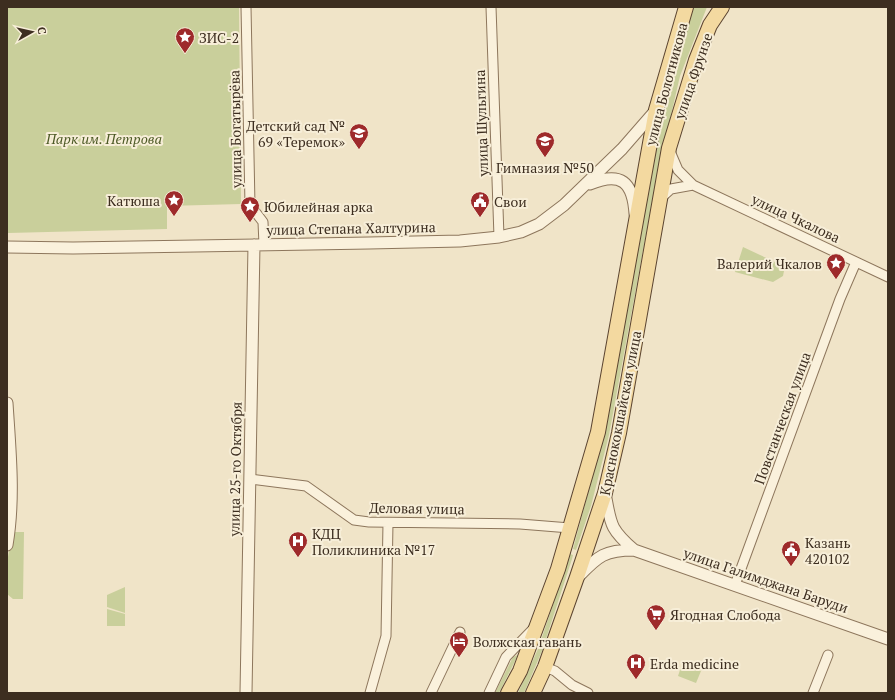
<svg xmlns="http://www.w3.org/2000/svg" width="895" height="700" font-family="'PT Serif',serif">
  <style>
    .green { fill: #c9cf9b }
    .lines { fill: none; stroke-linecap: round; stroke-linejoin: round }
    .minor-casing { stroke: #8d765c; stroke-width: 11 }
    .tertiary-casing { stroke: #8d765c; stroke-width: 13 }
    .primary-casing { stroke: #5b4430; stroke-width: 16 }
    .minor { stroke: #faf1dc; stroke-width: 9 }
    .tertiary { stroke: #faf1dc; stroke-width: 11 }
    .primary { stroke: #f3d9a0; stroke-width: 14 }
    .labels { text-anchor: middle; dominant-baseline: central; stroke-width: 4; stroke-linejoin: round; paint-order: stroke }
    .poi-label { font-size: 14px; fill: #3d2e20; stroke: #f7eed8; text-anchor: start }
    .street-label { font-size: 14px; fill: #3d2e20; stroke: #f7eed8 }
    .park-label { font-size: 14px; font-style: italic; fill: #4d5a26; stroke: #f7eed8 }
  </style>
  <rect width="100%" height="100%" fill="#f0e4c8"/>
  <path class="green" d="M7 7H239L241 204 167 206V229L8 233Z
    M692 7H707L680 76 656 180 609 435 591 506 576 550 573 549 604 434 649 178 670 77Z
    M743 247 775 262 784 271 783 276 773 282 735 272Z
    M12 532H24L23 599H13L7 594V563Z
    M570 554 573 555 572 559 542 651 524 693H518L538 649Z
    M125 587V613L107 607V595Z
    M107 609 125 614V626H107Z
    M518 655 499 693H495L513 657Z
    M682 664 701 671 696 683 678 676Z"/>
  <g class="lines">
    <g class="minor-casing">
      <path id="minor" d="M246 7 250 205 263 222 264 245
        M491 7 499 237
        M669 149 678 170 693 185 888 277
        M661 198 671 189 693 185
        M250 479 306 486 354 520 369 522 520 524 570 528
        M735 585 840 299 856 262
        M545 667 555 671 572 685 588 693
        M370 693 386 636 388 523
        M431 693 460 632
        M489 693 506 657 533 629
        M813 693 828 655"/>
    </g>
    <g class="tertiary-casing">
      <path id="tertiary" d="M590 184C621 171 633 182 635 214
        M7 247 73 248 369 243 460 241 499 237 521 232 539 224 564 205 622 149 656 110
        M7 403C10 450 15 498 7 545
        M605 493C611 524 609 528 634 550
        M579 576C598 556 605 550 634 550L888 639
        M246 693 254 245"/>
    </g>
    <g class="primary-casing">
      <path id="primary" d="M508 693 520 671 558 569 598 432 656 110 686 7
        M533 693 545 667 577 577 605 493 619 433 669 148 696 60 710 25 722 7"/>
    </g>
    <use href="#minor" class="minor"/>
    <use href="#tertiary" class="tertiary"/>
    <use href="#primary" class="primary"/>
  </g>
  <defs>
    <g id="sight-pin" transform="scale(1)"><path d="M0 17L-7.5 6A9.5 9.5 0 1 1 7.5 6Z" fill="#9e2a2b" stroke="#f7eed8"/><path d="M0-6L1.8-2.2L6-1.7L2.9 1.2L3.7 5.4L0 3.3L-3.7 5.4L-2.9 1.2L-6-1.7L-1.8-2.2Z" fill="#fff"/></g>
    <g id="school-pin" transform="scale(1)"><path d="M0 17L-7.5 6A9.5 9.5 0 1 1 7.5 6Z" fill="#9e2a2b" stroke="#f7eed8"/><path d="M0-5L7-2L0 1L-7-2ZM-4 1L0 2.5L4 1V4Q0 6-4 4Z" fill="#fff"/></g>
    <g id="civic-pin" transform="scale(1)"><path d="M0 17L-7.5 6A9.5 9.5 0 1 1 7.5 6Z" fill="#9e2a2b" stroke="#f7eed8"/><path d="M-.6-6.5H3V-4.5H.6V-3L4-1V1h2V6H-6V1h2V-1L-.6-3ZM-1.2 2.5V6h2.4V2.5Z" fill="#fff"/></g>
    <g id="hospital-pin" transform="scale(1)"><path d="M0 17L-7.5 6A9.5 9.5 0 1 1 7.5 6Z" fill="#9e2a2b" stroke="#f7eed8"/><path d="M-5-5h3v3.5h4V-5h3V5h-3V1.5h-4V5h-3Z" fill="#fff"/></g>
    <g id="supermarket-pin" transform="scale(1)"><path d="M0 17L-7.5 6A9.5 9.5 0 1 1 7.5 6Z" fill="#9e2a2b" stroke="#f7eed8"/><path d="M-6-5.5h2.5l.6 2H6L4.5 2H-2.5L-4.4-4H-6ZM-1.5 3.2a1.3 1.3 0 1 0 .1 0ZM3 3.2a1.3 1.3 0 1 0 .1 0Z" fill="#fff"/></g>
    <g id="hotel-pin" transform="scale(1)"><path d="M0 17L-7.5 6A9.5 9.5 0 1 1 7.5 6Z" fill="#9e2a2b" stroke="#f7eed8"/><path d="M-6-4.5h1.5V1H6V5H4.5V3h-9V5H-6ZM-4 0a1.8 1.8 0 1 1 3.6 0ZM.5 0V-2.5h3Q6-2.5 6 0Z" fill="#fff"/></g>
  </defs>
  <g fill-rule="evenodd">
    <use href="#sight-pin" x="185" y="37"/>
    <use href="#school-pin" x="359" y="133"/>
    <use href="#school-pin" x="545" y="141"/>
    <use href="#sight-pin" x="174" y="200"/>
    <use href="#civic-pin" x="480" y="201"/>
    <use href="#sight-pin" x="250" y="206"/>
    <use href="#sight-pin" x="836" y="263"/>
    <use href="#hospital-pin" x="298" y="541"/>
    <use href="#civic-pin" x="791" y="550"/>
    <use href="#supermarket-pin" x="656" y="614"/>
    <use href="#hotel-pin" x="459" y="641"/>
    <use href="#hospital-pin" x="636" y="663"/>
  </g>
  <g class="labels">
    <g class="poi-label">
      <text x="199" y="37">ЗИС-2</text>
      <text x="345" y="125" text-anchor="end">Детский сад №<tspan x="345" dy="16">69 «Теремок»</tspan></text>
      <text x="545" y="167" text-anchor="middle">Гимназия №50</text>
      <text x="160" y="200" text-anchor="end">Катюша</text>
      <text x="494" y="201">Свои</text>
      <text x="264" y="206">Юбилейная арка</text>
      <text x="822" y="263" text-anchor="end">Валерий Чкалов</text>
      <text x="312" y="533">КДЦ<tspan x="312" dy="16">Поликлиника №17</tspan></text>
      <text x="805" y="542">Казань<tspan x="805" dy="16">420102</tspan></text>
      <text x="670" y="614">Ягодная Слобода</text>
      <text x="473" y="641">Волжская гавань</text>
      <text x="650" y="663">Erda medicine</text>
    </g>
    <g class="street-label">
      <text transform="translate(693 76) rotate(-71)">улица Фрунзе</text>
      <text transform="translate(666 84) rotate(-75)">улица Болотникова</text>
      <text transform="translate(481 123) rotate(-92)">улица Шульгина</text>
      <text transform="translate(235 129) rotate(-91)">улица Богатырёва</text>
      <text transform="translate(796 218) rotate(25)">улица Чкалова</text>
      <text transform="translate(351 228) rotate(-1)">улица Степана Халтурина</text>
      <text transform="translate(620 413) rotate(-79)">Краснококшайская улица</text>
      <text transform="translate(782 418) rotate(-70)">Повстанческая улица</text>
      <text transform="translate(235 469) rotate(-89)">улица 25-го Октября</text>
      <text transform="translate(417 508) rotate(1)">Деловая улица</text>
      <text transform="translate(766 580) rotate(19)">улица Галимджана Баруди</text>
    </g>
    <g class="park-label">
      <text x="104" y="138">Парк им. Петрова</text>
    </g>
  </g>
  <rect width="895" height="700" fill="none" stroke="#3d2e20" stroke-width="16"/>
  <g transform="translate(32 32) rotate(82)" stroke="#f7eed8" stroke-width="3" paint-order="stroke">
  <path d="M0-3L7 15L0 10L-7 15Z" fill="#3d2e20"/>
  <text y="-6" font-size="11" font-weight="bold" text-anchor="middle" fill="#3d2e20">С</text>
  </g>
</svg>
